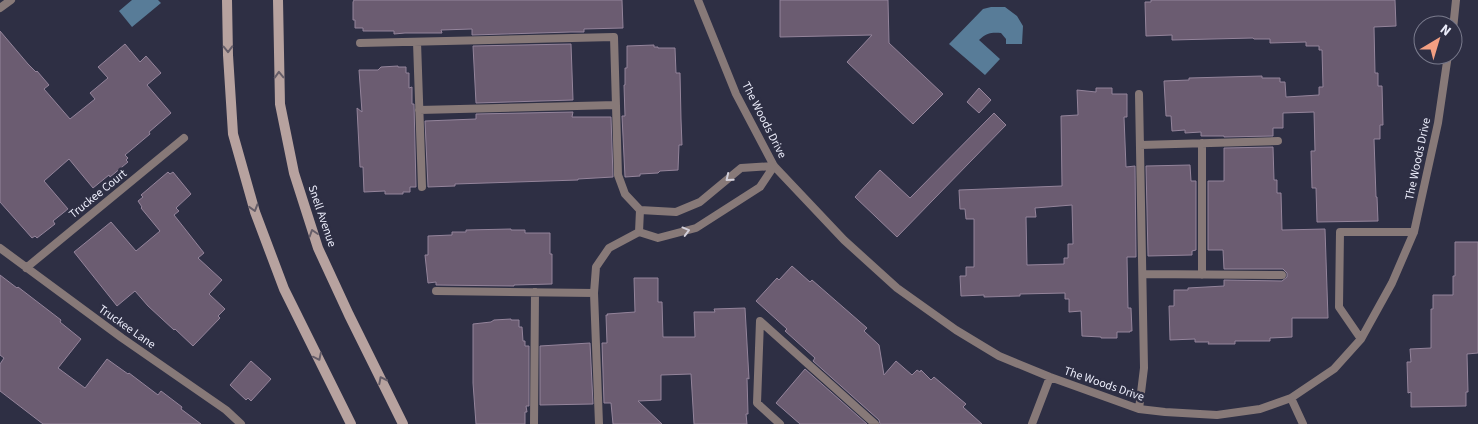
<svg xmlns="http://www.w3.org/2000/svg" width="1478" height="424" font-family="'Source Sans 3',sans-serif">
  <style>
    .water { fill: #587c98 }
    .building { fill: #6b5c71; stroke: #94849b; fill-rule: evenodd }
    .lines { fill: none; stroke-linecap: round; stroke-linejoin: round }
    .service { stroke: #877978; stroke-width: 8 }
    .secondary { stroke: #b7a29f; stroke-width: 10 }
    .oneway { stroke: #655d68 }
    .oneway2 { stroke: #d2cfda }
    .labels { text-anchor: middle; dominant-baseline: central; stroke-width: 5; stroke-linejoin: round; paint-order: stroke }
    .street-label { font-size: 12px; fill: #ebecfa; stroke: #2e2f44 }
  </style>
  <rect width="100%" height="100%" fill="#2e2f44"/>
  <path class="water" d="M132 0H158L161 3 132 27 119 11Z
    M991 7H1005L1017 16 1023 26 1022 44H1006V39L1001 33C992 32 986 33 979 40L1000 59 985 75 949 44 983 9Z"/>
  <path class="building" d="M354 0H622L623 28 584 29V32H571L472 35V29L441 30 442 33H405L394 34V31H363V28H355V20H353V2Z
    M780 0H888L889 43 943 94 913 124 847 62 872 35 780 37Z
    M1151 0H1395L1396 26 1374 27 1375 73H1378V86H1382L1383 125H1380V139H1374L1376 197H1377L1378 221 1317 222 1316 188H1312L1311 151H1315L1314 112 1283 113V128H1273V136L1224 137V136H1201V132L1185 133V130L1172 131 1171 116H1166L1164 81 1189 80V78L1262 76V78H1280V82H1285L1286 97 1319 95V87H1323L1322 50H1319V46H1306V42L1270 43V39H1254L1253 38 1172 40V35L1146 36 1145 2H1151Z
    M0 31 28 64 36 72 37 71 49 85 44 89 70 119 95 99 90 93 108 78 98 67 125 44 140 62 146 56 161 73 147 85 171 113 149 132 150 134 125 155 128 158 126 160 128 162 110 177 109 175 93 188 69 159 44 181 68 209 53 221 55 224 37 238 35 236 32 238 0 202Z
    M571 44 573 100 476 103 473 46Z
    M654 45V47H658V48H675L676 73H680L681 119 682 145H679L678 170 660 171 658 173 640 174V176L625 177 622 116H625L624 85H625V68H627V46Z
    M398 66V67H406V73H409V88L412 87V104H414L416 187H410V192H403V194H385V191L364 192 363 167H360L357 108 362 112 359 70H378L381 67Z
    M979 88 991 100 979 113 967 102Z
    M1096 88H1112V94H1127V117H1124L1126 167 1135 166 1136 257H1127L1128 308H1131L1132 331H1130V332H1117V338H1101V337L1082 336 1081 311 1069 312V299H1065V293L1020 294V296L984 297V295L961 296 960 276H966V267H974V219H966L965 209H960L959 190 1062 186 1061 116 1078 115 1077 90 1096 92ZM1072 205 1073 244H1068V258H1064V264L1027 265 1026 217H1036L1035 208Z
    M573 112 572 117H611L613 177 578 179V180L455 184V186L428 187 425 121 476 119V114Z
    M994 113 1006 125 897 237 855 197 880 170 910 198Z
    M1273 147 1274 180H1277V193H1281L1282 230 1325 229 1328 318H1292V337L1270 338V341H1235V344H1208L1209 342H1195V339L1170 340 1169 306H1174V290H1188V288L1224 286V280L1282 281 1287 277V273L1283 269H1224L1223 250H1208V181H1224V148Z
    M1190 165 1191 181H1196V250L1192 251V255L1148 256 1146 166Z
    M168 172 170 174 173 172 191 194 176 208 179 211 174 215 204 253 198 258 222 280 209 294 225 309 218 316 220 318 193 346 175 329 174 330 148 306 135 291 117 306 74 252 111 222 136 251 160 231 141 208 142 207 138 201 143 197 141 195Z
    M511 229V230H525V233H550V254H552V284L514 285V286L436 285V282L428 283 425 255H428V236L452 235V232H466V230Z
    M1455 242H1478V353L1467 354 1468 392H1466V406L1411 407V392L1408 393 1407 362H1411L1410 349 1431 348V309H1433V295H1453V276H1455Z
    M792 266 810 282 812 280 867 328 864 331 879 345 884 375 896 361 912 375 917 370 920 372 921 370 931 380 934 377 966 404 963 407 982 424H880L879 420 813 361 815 358 785 331 787 329 756 301 777 278 779 280Z
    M0 275 17 288 18 287 61 320 60 322 81 339 58 368 85 388 107 359 128 374 129 373 158 395 161 391 182 407 181 409 201 424H43L0 391V364L4 358 0 355Z
    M634 278H658V302H662L663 337H695L694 312H715L714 309 745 308 749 379 747 378 748 414H746L747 424H694L691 374 661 375V400L638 401 662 424H613L611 403H604L602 343H607L606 315H608L607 314 635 312Z
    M511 319V320H519V327H522L523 341H525V346H529V406H526L527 412H525V424H476L473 383V324L491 322 494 320Z
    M590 343 593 404 540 405V346Z
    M251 361 271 379 251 401 248 398 246 400 230 385Z
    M805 369 867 424H800L776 403Z"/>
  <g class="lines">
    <path class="service" d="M698 0 736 94 774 166 844 240 897 288 956 330 999 356 1050 377 1139 409 1165 412 1217 415 1260 409 1291 398 1334 369 1361 339 1392 283 1414 232 1438 123 1448 55
      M0 8 11 0
      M1453 29 1456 0
      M417 42 422 187
      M360 43 614 37 618 175 625 194 640 210 639 232
      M419 110 616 105
      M1202 143V275
      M1140 145 1278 141
      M640 210 676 212 700 202 741 168 774 166
      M0 248 122 338 226 410 241 424
      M26 268 184 138
      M1143 274 1282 275
      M436 291 594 293
      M1361 339 1339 307 1340 232H1414
      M1291 398 1303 424
      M1139 409 1144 368 1139 94
      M534 424 535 292
      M599 424 594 293 596 267 609 248 639 232 658 238 696 228 760 187 774 166
      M780 424 757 403 760 321 875 424
      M1032 424 1050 377"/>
    <path class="secondary" d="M227 0 228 55 233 134 255 212 284 289 351 424
      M278 0 280 104 294 173 318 248 349 315 403 424"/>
  </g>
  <defs><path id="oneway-chevron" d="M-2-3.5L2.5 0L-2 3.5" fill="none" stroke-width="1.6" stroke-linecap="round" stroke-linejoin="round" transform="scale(1.25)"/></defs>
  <g class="oneway">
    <use href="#oneway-chevron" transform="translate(228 49) rotate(89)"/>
    <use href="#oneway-chevron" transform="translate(279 75) rotate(-92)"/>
    <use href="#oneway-chevron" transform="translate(254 208) rotate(73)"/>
    <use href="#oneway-chevron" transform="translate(313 233) rotate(-108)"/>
    <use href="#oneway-chevron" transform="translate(318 357) rotate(64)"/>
    <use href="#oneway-chevron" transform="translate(382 380) rotate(-117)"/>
  </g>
  <g class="oneway2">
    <use href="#oneway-chevron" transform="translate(729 178) rotate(141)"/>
    <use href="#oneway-chevron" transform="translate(686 231) rotate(-15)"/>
  </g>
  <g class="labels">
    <g class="street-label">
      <text transform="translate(764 120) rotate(63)">The Woods Drive</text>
      <text transform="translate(1418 159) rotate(-78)">The Woods Drive</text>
      <text transform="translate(98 194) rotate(-39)">Truckee Court</text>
      <text transform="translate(322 216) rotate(71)">Snell Avenue</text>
      <text transform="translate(127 327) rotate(35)">Truckee Lane</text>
      <text transform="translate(1104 384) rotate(19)">The Woods Drive</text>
    </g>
  </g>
  <g transform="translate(1438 40) rotate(38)"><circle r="24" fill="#2e2f44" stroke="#7a7b8d"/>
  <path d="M0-4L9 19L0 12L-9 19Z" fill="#f39f82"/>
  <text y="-8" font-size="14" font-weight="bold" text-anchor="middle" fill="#ebecfa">N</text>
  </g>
</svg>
